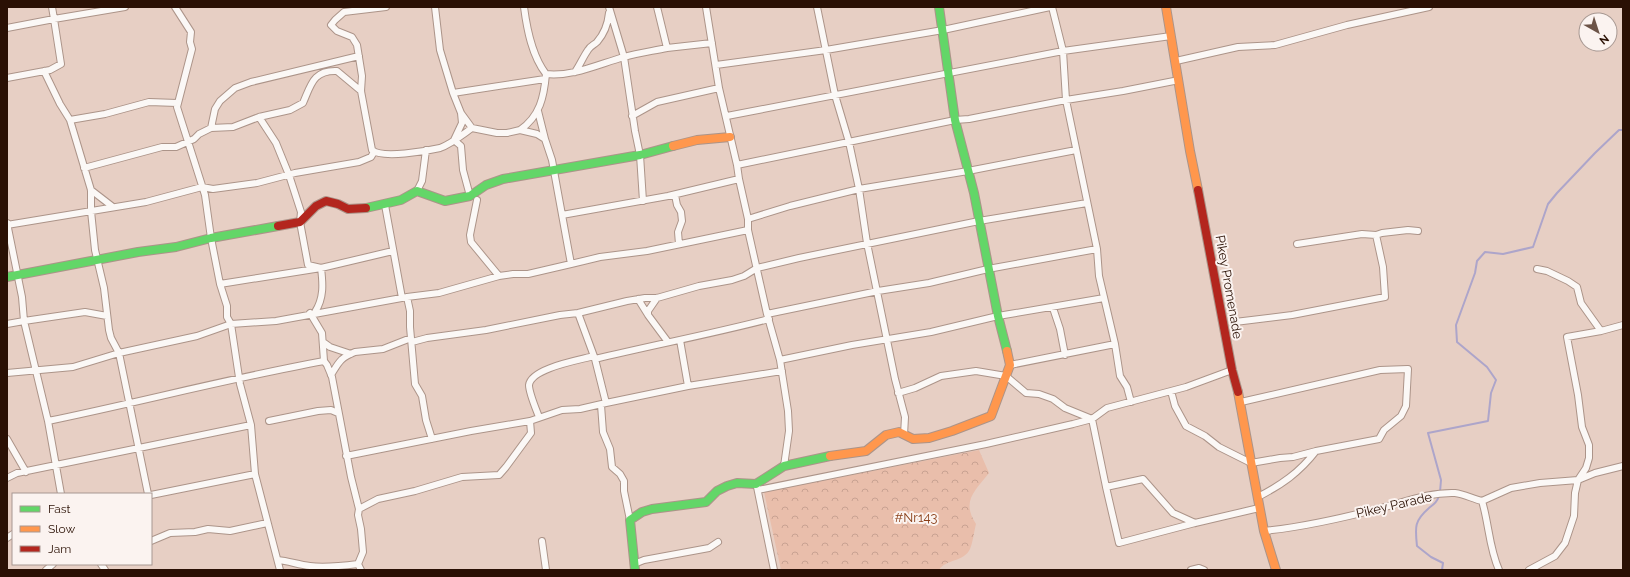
<svg xmlns="http://www.w3.org/2000/svg" width="1630" height="577" font-family="Raleway,sans-serif">
  <style>
    .forest { fill: url(#forest-crowns) }
    .lines { fill: none; stroke-linecap: round; stroke-linejoin: round }
    .stream { stroke: #ada5ca; stroke-width: 2 }
    .street-casing { stroke: #ac9489; stroke-width: 8 }
    .fast-casing { stroke: #ac9489; stroke-width: 10 }
    .slow-casing { stroke: #ac9489; stroke-width: 10 }
    .jam-casing { stroke: #ac9489; stroke-width: 10 }
    .street { stroke: #fbf8f6; stroke-width: 6 }
    .fast { stroke: #63d668; stroke-width: 8 }
    .slow { stroke: #ff974d; stroke-width: 8 }
    .jam { stroke: #b3261e; stroke-width: 8 }
    .labels { text-anchor: middle; dominant-baseline: central; stroke-width: 4; stroke-linejoin: round; paint-order: stroke }
    .street-label { font-size: 13px; fill: #2a1004; stroke: #fbf3f0 }
    .park-label { font-size: 13px; fill: #8a3f18; stroke: #fbf3f0 }
  </style>
  <defs>
    <pattern id="forest-crowns" width="20" height="18" patternUnits="userSpaceOnUse"><rect width="20" height="18" fill="#e9beab"/><path d="M2 6a3 3 0 1 1 6 0M12 15a3 3 0 1 1 6 0" fill="none" stroke="#c8a292"/></pattern>
  </defs>
  <rect width="100%" height="100%" fill="#e7cfc4"/>
  <path class="forest" d="M979 450 989 473C975 491 961 501 976 524 974 532 973 542 970 549 964 562 946 559 939 570H781L764 492Z"/>
  <g class="lines">
    <path class="stream" d="M1440 492 1441 480 1428 433 1488 421 1491 393 1496 380 1487 367 1457 342 1456 325 1475 273 1477 261 1485 252 1503 254 1533 247 1548 204 1557 193 1595 153 1619 130H1623
      M1439 496C1437 502 1434 504 1429 508 1414 521 1415 527 1417 546L1431 557 1443 563 1442 570"/>
    <g class="street-casing">
      <path id="street" d="M175 7 191 32 190 42 192 49 177 107 205 195 211 238 220 284 227 306V317L231 324 240 384 251 425 255 474 280 570
        M386 7 344 12 335 20 331 25 337 31 352 37 357 45 362 76 361 91 372 150C382 159 427 151 440 148 451 144 462 135 472 128
        M435 7 440 50 453 93 461 113 472 128 497 133H507L520 130 537 134 545 139 552 160 571 264 600 257 647 251 748 230
        M524 7C527 30 532 56 546 74
        M609 7 624 57 635 131 640 155 643 201
        M657 7 667 48 712 43
        M706 7 719 88 737 165 739 179 748 219V230L767 314 780 360 788 411 789 431 784 466
        M817 7 835 95 849 142 859 189 867 243 895 379 905 417 904 435
        M1052 7 1063 51 1066 100 1097 249 1099 276 1115 344 1120 376 1127 387 1131 402
        M7 28 54 19 52 7
        M1176 61 1238 47 1275 45 1347 25 1429 7
        M716 65 826 50 943 30 1050 7
        M44 71 60 104 70 120 91 190V211L95 250 104 288 109 330 111 338 119 353 148 494
        M575 72C580 65 583 57 588 50 590 46 594 45 597 42 604 34 608 23 609 13
        M7 78 50 70 61 64 54 19 125 7
        M453 93 545 79
        M538 111 545 139
        M461 113 462 123 454 140 461 146 463 170 470 196
        M632 116 657 102 719 88
        M727 116 1063 51 1171 36
        M259 117 276 143 289 175 301 212 300 222 308 265 321 268C323 284 324 298 315 312
        M70 120 105 114 149 102 177 103
        M211 128 233 127 259 117 290 110 303 103C311 85 313 70 337 71L361 91
        M520 130C540 116 544 97 546 74 572 77 599 64 624 57 638 53 653 51 667 48
        M737 165 955 120 969 119 1066 100 1123 91 1179 80
        M84 168 162 147H176L194 139 199 134 211 128 215 109 220 101 235 88 251 82 359 56
        M91 190 113 207
        M417 191 422 181 426 150
        M675 195 677 205 681 212 682 221 678 232 679 244
        M477 200 470 235 471 242 499 276
        M385 205 402 298
        M562 215 668 196 739 179
        M748 219 790 206 859 189 968 171 1076 150
        M7 223 22 297 24 321 85 312 107 316
        M7 225 146 202 202 187 213 189 257 183 295 173 359 162 371 157 374 152
        M1297 244 1362 234 1376 235 1382 233 1408 230 1418 231
        M1537 269 1547 271 1568 281 1577 287 1581 303 1601 331
        M220 284 321 268 393 251
        M407 297 410 311V327L415 384 422 396 426 420 432 439
        M657 298 648 311V315L668 342
        M638 299 648 315
        M1053 308 1060 329 1065 355
        M310 313 322 333 324 361
        M578 313 595 359 606 403 688 386 680 340
        M767 314 878 291 929 283 988 269 1097 249
        M1235 322 1292 315 1385 297 1383 267 1376 235
        M7 324 24 321 48 421 61 494
        M323 342 330 347 351 354
        M412 342 427 338 486 330 560 315 578 313 627 301 645 298H657L699 286 732 280 744 276 757 268 799 258 979 221 1087 203
        M595 359C653 345 711 334 769 319
        M780 360 852 345 931 332 998 316 1104 298
        M1010 365 1115 344
        M7 373 73 367 119 353 197 336 231 324 276 321 407 297 439 293 499 276 513 274H528L571 264
        M331 375C339 362 340 358 355 352L383 349 411 338
        M688 386 782 371
        M1171 391 1175 406 1186 426 1205 436 1219 447 1251 463 1280 458 1293 457 1316 451
        M898 393 915 388 941 376 976 371 1006 376 1026 393 1039 394 1053 399 1065 408 1092 419 1106 487 1143 479 1173 513 1195 523
        M1241 402 1380 370 1408 369 1406 406 1401 416 1384 430 1379 439 1316 451C1299 473 1281 485 1258 497
        M601 405 603 432 610 449 612 467 620 474 624 481V491L630 520
        M539 417C536 409 529 393 529 385 531 368 580 360 594 356
        M48 421C140 402 231 378 324 361L327 365 332 377 351 477 359 509 358 515 361 529 363 552 358 564
        M269 421 318 411 331 410 338 413
        M7 439 26 472
        M346 456 471 431 530 421 562 410 580 409 606 403
        M7 478 17 473 251 425
        M757 487 774 570
        M1106 487 1119 543 1195 523 1259 508
        M758 490 986 444 1073 424 1092 419 1107 408 1186 387 1232 370
        M151 495 255 474
        M1482 501C1489 524 1489 548 1499 570
        M359 509 378 499 415 491 462 477 499 475 506 467 531 433 530 421
        M1264 531C1303 527 1343 518 1381 508 1405 502 1429 492 1455 493 1464 494 1473 499 1482 501L1511 488 1540 483 1578 480 1595 473 1623 466
        M7 538 13 534
        M151 541 170 533 195 532 208 529 230 531 267 523
        M542 541 546 570
        M278 560C289 561 299 565 310 566 326 568 342 566 358 564L361 570
        M101 564 105 570
        M634 564 644 560 709 548 718 542
        M46 570 53 564
        M1191 570 1199 568 1204 570
        M1529 570 1555 556 1565 543 1574 516 1575 493 1578 480 1586 468 1589 458V445L1582 427 1578 395 1567 337 1601 331 1623 325"/>
    </g>
    <g class="fast-casing">
      <path id="fast" d="M939 7 955 120 974 193 998 316 1007 351
        M366 208 401 200 417 191 445 201 470 196 486 185 503 179 640 155 673 146
        M7 277 138 252 176 247 211 238 278 226
        M635 570 630 520 642 512 652 509 706 502 717 491 727 486 737 483 756 484 784 466 830 456"/>
    </g>
    <g class="slow-casing">
      <path id="slow" d="M1166 7 1190 151 1198 190
        M673 146 697 140 730 137
        M1238 392 1264 531 1276 570
        M830 456 866 451 886 435 899 432 913 439 929 438 952 431 991 416 1010 365 1007 351"/>
    </g>
    <g class="jam-casing">
      <path id="jam" d="M1198 190 1232 370 1238 392
        M278 226 300 222 316 206 326 201 338 204 348 209 366 208"/>
    </g>
    <use href="#street" class="street"/>
    <use href="#fast" class="fast"/>
    <use href="#slow" class="slow"/>
    <use href="#jam" class="jam"/>
  </g>
  <g class="labels">
    <g class="street-label">
      <text transform="translate(1229 287) rotate(80)">Pikey Promenade</text>
      <text transform="translate(1394 505) rotate(-13)">Pikey Parade</text>
    </g>
    <g class="park-label">
      <text x="916" y="517">#Nr143</text>
    </g>
  </g>
  <rect width="1630" height="577" fill="none" stroke="#2a1004" stroke-width="16"/>
  <rect x="12" y="493" width="140" height="72" fill="#fbf3f0" stroke="#a79892"/>
  <rect x="20" y="506" width="20" height="6" fill="#63d668" stroke="#a79892"/>
  <text x="48" y="513" font-size="12" fill="#2a1004">Fast</text>
  <rect x="20" y="526" width="20" height="6" fill="#ff974d" stroke="#a79892"/>
  <text x="48" y="533" font-size="12" fill="#2a1004">Slow</text>
  <rect x="20" y="546" width="20" height="6" fill="#b3261e" stroke="#a79892"/>
  <text x="48" y="553" font-size="12" fill="#2a1004">Jam</text>
  <g transform="translate(1598 32) rotate(141)"><circle r="19" fill="#fbf3f0" stroke="#a79892"/>
  <path d="M0-3L7 15L0 10L-7 15Z" fill="#6c5347"/>
  <text y="-6" font-size="11" font-weight="bold" text-anchor="middle" fill="#2a1004">N</text>
  </g>
</svg>
